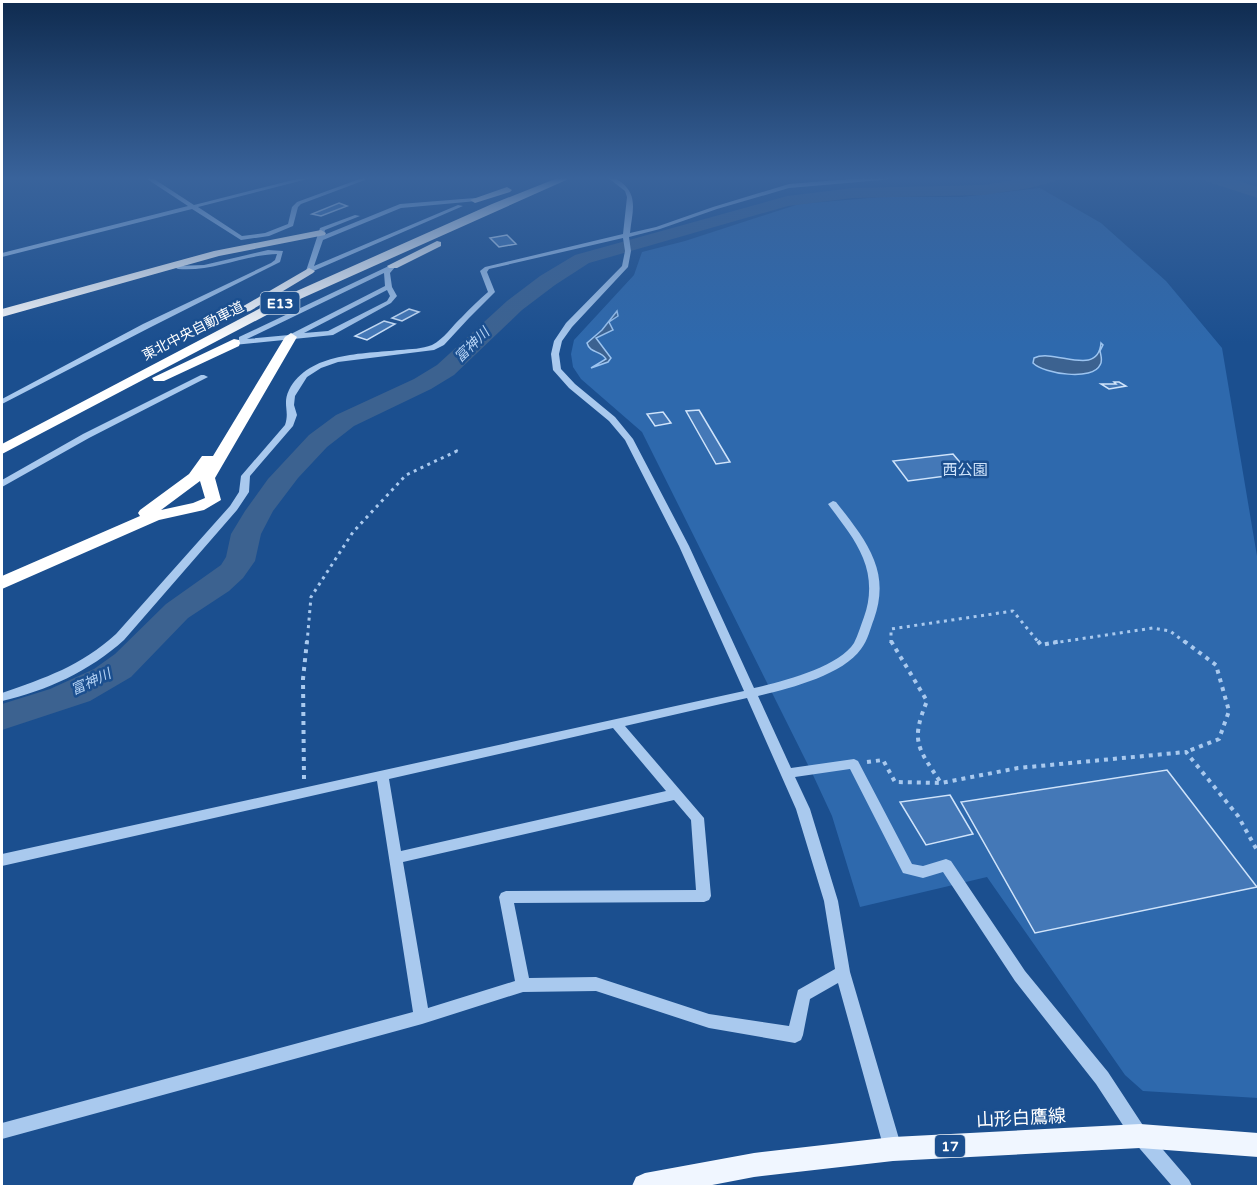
<svg xmlns="http://www.w3.org/2000/svg" width="1260" height="1188" font-family="'Varela Round','Noto Sans JP',sans-serif">
  <style>
    .green { fill: #2e69ad }
    .water { fill: #3c6290; stroke: #9cc4f0; stroke-width: 1.5 }
    .lines { fill: none; stroke-linecap: round; stroke-linejoin: round }
    .river { fill: #3c6290; fill-rule: evenodd }
    .building { fill: #4478b7; stroke: #cfe3fa; stroke-width: 1.5 }
    .path-far2 { stroke: #a9c9ee; stroke-width: 2; stroke-dasharray: 2 3; stroke-linecap: butt }
    .path-far1 { stroke: #a9c9ee; stroke-width: 3; stroke-dasharray: 3 4.5; stroke-linecap: butt }
    .path { stroke: #a9c9ee; stroke-width: 4; stroke-dasharray: 4 5; stroke-linecap: butt }
    .minor { fill: #a9c9ee; fill-rule: evenodd }
    .major { fill: #f0f6ff; fill-rule: evenodd }
    .highway { fill: #fff; fill-rule: evenodd }
    .labels { text-anchor: middle; dominant-baseline: central; stroke-width: 5; stroke-linejoin: round; paint-order: stroke }
    .shield { fill: #1b4f8f; stroke: #bbcadd; stroke-width: 1.5 }
    .shield-label { font-size: 14px; font-weight: bold; fill: #fff }
    .far-street-label { font-size: 14px; fill: #fff; stroke: #1b4f8f }
    .far-water-label { font-size: 14px; font-style: italic; fill: #b5d3f5; stroke: #1b4f8f }
    .park-label { font-size: 15px; fill: #cfe3fa; stroke: #1b4f8f }
    .near-street-label { font-size: 18px; fill: #fff; stroke: #1b4f8f }
  </style>
  <rect width="100%" height="100%" fill="#1b4f8f"/>
  <path class="green" d="M1040 188 1101 223 1166 281 1222 348 1258 562V1098L1143 1091 1125 1075 987 877 860 907 832 816 813 775 642 432 581 379 573 367 571 354 574 340 634 275 642 252 685 241 799 204 881 197H962Z"/>
  <path class="water" d="M617 311 618 316 609 322 613 330 596 338 611 358 608 362 591 368 606 359C601 350 590 354 587 343L602 330Z
    M1101 343 1103 345 1100 351C1101 356 1103 361 1100 365 1093 381 1044 374 1033 363L1034 358C1054 348 1098 378 1101 343Z"/>
  <g class="lines">
    <path class="river" d="M1032 177H1058L1056 181 1030 188 984 195 853 198 788 206 589 263 555 285 522 310 454 375 431 389 354 426 327 447 298 478 273 511 261 534 255 561 243 578 229 591 188 618 131 677 90 701 2 730V704L50 689 94 669 115 654 166 604 221 565 226 557 231 534 245 511 268 479 309 435 336 415 414 379 437 365 507 301 540 276 575 255 787 196 853 188 984 185Z
      M1203 177H1227L1258 187V198L1205 181Z"/>
  </g>
  <path class="building" d="M339 203 347 206 321 216 312 214Z
    M507 235 516 244 499 247 490 238Z
    M409 309 419 312 402 321 392 318Z
    M384 321 395 324 367 340 355 336Z
    M1114 382H1119L1126 386 1109 389 1101 384H1116Z
    M699 410 730 462 716 464 686 411Z
    M663 412 671 423 655 426 647 414Z
    M953 454 969 473 908 481 893 461Z
    M1167 770 1257 887 1035 933 961 802Z
    M950 795 973 834 926 845 900 802Z"/>
  <g class="lines">
    <path class="path-far2" d="M456 451 460 449"/>
    <path class="path-far1" d="M307 643 311 597 353 532 406 475 459 450
      M891 643V629L1013 611 1039 643
      M1053 643 1153 628 1170 631 1186 643"/>
    <path class="path" d="M891 641 927 701C910 742 918 748 941 783
      M1038 641 1041 645 1062 641
      M1184 641 1216 665 1229 711 1219 739 1186 752
      M867 762 883 760 895 782 941 783 1018 768 1186 752 1238 816 1258 852
      M304 779 303 679 307 641"/>
    <path class="minor" d="M144 177H151L194 205 305 177H315L198 207 242 236 265 233 288 224 292 207 297 202 365 177H373L301 204 298 207 293 226 269 236 241 240 192 209 2 257V253L188 206Z
      M607 177C614 177 616 179 621 182 639 196 632 212 630 233L656 227 713 207 789 184 874 177H896L893 179 789 188 717 209 660 229 629 237 631 251 628 267 572 327 562 341 559 354 561 369 575 384 615 417 633 439 689 546 754 688C781 682 839 667 854 643 858 635 861 625 864 617 871 598 871 577 863 558 855 538 841 522 828 504L833 501 836 502C850 520 866 539 874 560 882 580 881 599 874 619 870 629 868 640 861 649 843 675 788 689 758 696L791 768 854 759 858 761 912 864 923 866 946 859 951 861 1025 971 1108 1072 1146 1130 1189 1180 1192 1186H1172L1134 1142 1096 1084 1015 981 943 872 923 878 903 873 850 769 795 777 810 809 838 901 850 972 902 1149 899 1155 893 1158 887 1155 884 1149 838 983 810 999 803 1035 801 1040 795 1043 709 1028 596 991 523 992 422 1024 2 1139V1123L413 1012 377 781 2 866V854L744 691 679 546 625 440 609 421 569 388 553 370 551 354 554 341 566 323 622 266 625 251 623 238 489 269 487 272 495 292 469 318 444 345 434 350 338 362 321 368 307 377 295 396 294 405 297 415 293 426 250 476 249 492 237 510 124 640C90 671 46 691 2 701V693C45 678 81 666 116 634L230 506 239 492 241 476 285 425C290 411 282 404 289 390 309 352 363 354 400 350 411 349 422 349 432 345 444 339 452 326 462 317 470 308 479 300 488 292L480 271 485 267 623 234 627 197 625 191ZM747 698 796 809 824 901 835 969 798 990 789 1026 709 1014 596 977 529 978 514 903 704 902 709 900 711 896 704 818 625 726ZM613 728 666 791 401 851 389 779ZM674 800 691 820 696 890 506 891 501 893 499 897 515 981 428 1008 403 862Z
      M475 198 477 199V201L401 208 323 240 314 266 458 205 463 206 311 272 306 271 320 228 355 215 360 216 325 230 324 235 400 204Z
      M268 250 283 251 280 262 149 328 2 404V399L143 324 271 263 275 260 277 254C243 255 213 272 178 269L176 268V266L204 265Z
      M393 264 396 266 390 273 392 287 397 296 391 303 333 335 234 345 230 343 239 340V337ZM384 273 385 286 289 335 247 339ZM387 290 390 296 387 301 328 331 304 333Z
      M201 375H204L208 377 89 438 2 487V480L83 434Z"/>
    <path class="major" d="M1140 1124 1258 1133V1157L1140 1148 893 1161 754 1177 707 1186H632L636 1177 645 1173 754 1153 893 1137Z"/>
    <path class="highway" d="M560 177H573L280 308 2 454V444L272 302 492 204Z
      M507 187 512 190 510 192 475 203 470 200Z
      M321 230 326 233 325 235 219 256 2 317V309L214 251Z
      M437 241 441 242V246L397 268H389L387 266Z
      M309 268 315 271 313 273 250 311 246 312 240 308Z
      M291 333 297 337 215 478 221 500 204 510 159 520 2 589V576L140 516 138 513 140 510 189 474 202 456H213L285 337ZM200 481 205 498 193 503 161 510Z
      M234 339 239 340 240 343 239 346 164 381H154L152 378Z"/>
  </g>
  <linearGradient id="sky" x2="0" y2="1"><stop stop-color="#0f2b4f"/><stop offset="0.52" stop-color="#39639b"/><stop offset="1" stop-color="#39639b" stop-opacity="0"/></linearGradient>
  <rect width="1260" height="343" fill="url(#sky)"/>
  <g class="labels">
    <g class="shield">
      <rect x="260.5" y="292" width="39" height="22" rx="4.5"/>
      <rect x="935" y="1135" width="30" height="22" rx="4.5"/>
    </g>
    <g class="shield-label">
      <text x="280" y="303">E13</text>
      <text x="950" y="1146">17</text>
    </g>
    <g class="far-street-label">
      <text transform="translate(193 331) rotate(-27)">東北中央自動車道</text>
    </g>
    <g class="far-water-label">
      <text transform="translate(472 345) rotate(-45)">富神川</text>
      <text transform="translate(91 682) rotate(-25)">富神川</text>
    </g>
    <g class="park-label">
      <text x="965" y="470">西公園</text>
    </g>
    <g class="near-street-label">
      <text transform="translate(1021 1118) rotate(-3)">山形白鷹線</text>
    </g>
  </g>
  <rect width="1260" height="1188" fill="none" stroke="#ffffff" stroke-width="6"/>
</svg>
